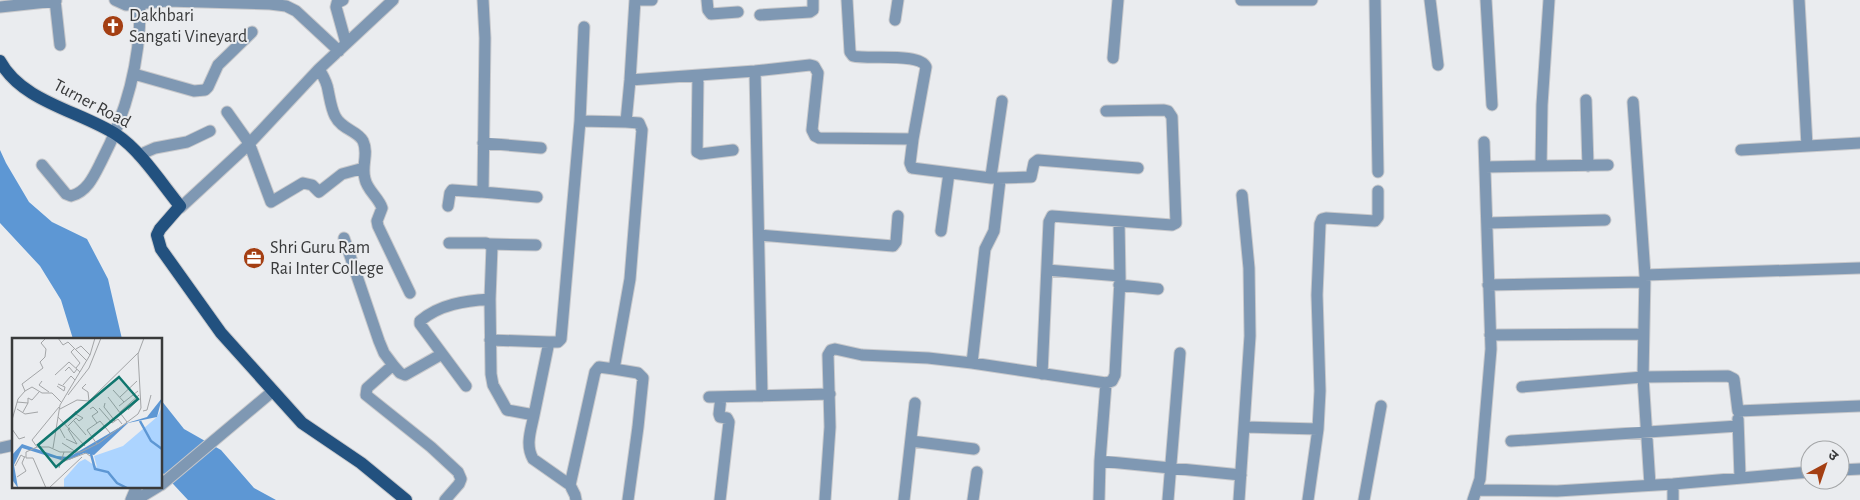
<svg xmlns="http://www.w3.org/2000/svg" width="1860" height="500" font-family="'Alegreya Sans','Noto Sans Devanagari',sans-serif">
  <style>
    .water { fill: #5d97d4 }
    .lines { fill: none; stroke-linecap: round; stroke-linejoin: round }
    .minor-casing { stroke: #c7c8cb; stroke-width: 13 }
    .major-casing { stroke: #c7c8cb; stroke-width: 14 }
    .minor { stroke: #7f98b3; stroke-width: 11 }
    .major { stroke: #22517f; stroke-width: 12 }
    .labels { text-anchor: middle; dominant-baseline: central; stroke-width: 4; stroke-linejoin: round; paint-order: stroke }
    .poi-label { font-size: 18px; fill: #393a3b; stroke: #eaecef; text-anchor: start }
    .street-label { font-size: 18px; fill: #393a3b; stroke: #eaecef }
    .inset-river { fill: none; stroke: #5d97d4; stroke-width: 2.5 }
    .inset-road { fill: none; stroke: #a3a5a7; stroke-width: 1 }
    .view { fill: #0f766e; fill-opacity: 0.15; stroke: #0f766e; stroke-width: 2.5 }
    .inset-edge { fill: none; stroke: #393a3b; stroke-width: 2.5 }
  </style>
  <rect width="100%" height="100%" fill="#eaecef"/>
  <path class="water" d="M0 150 6 163 29 202 52 222 87 239 108 279 122 339H73L61 300 40 266 0 223Z
    M161 400 184 429 221 450 254 488 276 500H188L161 471Z"/>
  <g class="lines">
    <g class="minor-casing">
      <path id="minor" d="M55 0 60 45
        M115 0 126 5 167 1 270 4 286 6 296 11 339 51
        M343 0 337 3 336 7 346 43
        M635 0H652
        M707 0 708 10 711 14 738 12
        M1241 0H1312
        M1375 0 1378 172
        M1430 0 1438 65
        M1486 0 1492 105
        M1799 0 1807 146
        M0 7 56 1
        M760 15 810 12 813 10V0
        M895 20 898 0
        M1113 58 1118 0
        M319 69C323 76 327 82 328 90 330 99 331 108 335 116 342 130 357 130 363 141 369 154 361 166 365 179 367 190 379 198 382 208L377 221 378 226 410 293
        M755 71 762 396
        M134 74 194 91 205 90 208 87 218 65 252 32
        M698 76 697 152 701 154 733 150
        M630 80 755 71 810 65 814 66 818 73 812 130 815 136 819 138 913 139 926 67C920 52 868 60 853 56L850 52 847 0
        M1586 100 1588 166
        M1633 102 1645 275 1643 377 1650 485
        M227 112 249 143 271 202 303 183 312 185 319 192 342 174 364 168
        M580 121 584 27
        M913 139 910 163 912 168 991 178
        M483 143 541 148
        M1741 150 1860 143
        M139 155 155 148 187 142 210 131
        M42 165 66 194 71 196C87 192 94 176 101 162 127 112 141 61 140 3
        M1541 166 1542 105 1549 0
        M1485 167 1608 165
        M999 178 1031 177 1034 163 1038 160 1138 168
        M482 192 537 197
        M448 206 450 193 452 190 480 192 483 189 485 38 483 0
        M180 208 247 146 319 69 393 0
        M1487 223 1605 220
        M941 231 949 173
        M759 235 893 246 896 242 898 216
        M344 238 379 341 384 353 393 365 367 388 366 395 431 447 458 472 461 479 459 484 445 500
        M449 243H486L492 246 490 299 491 374 493 385 507 410 534 415 549 342H558L561 339 580 121 626 122
        M490 244 536 245
        M1047 270 1120 276
        M1645 275 1860 268
        M1119 285 1158 289
        M1488 285 1644 282
        M1490 335 1643 334
        M490 340 549 342
        M972 363 985 249 994 231 1000 180 999 178H992L991 176 1002 101
        M393 365 400 373 405 375 442 354
        M1042 374 1049 222 1052 216 1172 225 1176 223 1172 117 1168 111 1164 110 1106 111
        M1106 383 1112 381 1115 375 1120 279 1119 222
        M466 386 420 324V321C440 304 465 301 490 299
        M1522 387 1643 377 1728 376 1734 379 1738 411 1860 406
        M709 397 830 394
        M534 415C531 430 525 445 533 459L570 485
        M1738 419 1740 477
        M1245 427 1318 429
        M911 441 974 449
        M1511 441 1738 426
        M0 448 14 445
        M1100 461 1241 475
        M1840 470 1860 469
        M161 485 273 391
        M1477 490 1557 491 1673 484 1810 472
        M131 500 137 486
        M136 500 159 486
        M576 500 575 495 570 485 595 372 599 367 614 369
        M628 500 638 427 643 378 638 373 614 369 630 279 642 130 639 123 626 122 630 80 635 0
        M720 500 729 422 727 418 720 417 719 414 721 397
        M825 500 830 427 828 355 831 350 835 349 862 355 928 358 972 363 1106 383 1100 461 1099 500
        M904 500 915 403
        M973 500 977 472
        M1168 500 1180 353
        M1239 500 1250 336 1249 268 1242 195
        M1308 500 1318 429 1320 391 1317 295 1320 224 1322 219 1326 218 1375 221 1378 217V191
        M1364 500 1381 406
        M1473 500 1480 479 1491 349 1484 142
        M1673 500V484"/>
    </g>
    <g class="major-casing">
      <path id="major" d="M0 61C22 102 80 111 117 135 140 150 162 184 180 206L160 229 157 235 161 249 221 333 302 423 361 463 406 500"/>
    </g>
    <use href="#minor" class="minor"/>
    <use href="#major" class="major"/>
  </g>
  <defs>
    <g id="church-disc" transform="scale(1.125)"><circle r="9.5" fill="#a43f13" stroke="#eaecef"/><path d="M-1.2-6h2.4v3.5h3.3v2.4h-3.3V6h-2.4V-.1h-3.3v-2.4h3.3Z" fill="#fff"/></g>
    <g id="office-disc" transform="scale(1.125)"><circle r="9.5" fill="#a43f13" stroke="#eaecef"/><path d="M-6-3h4V-5.5h4V-3h4V5H-6ZM-1-4.5V-3h2v-1.5ZM-6 0V1H6V0Z" fill="#fff"/></g>
  </defs>
  <g fill-rule="evenodd">
    <use href="#church-disc" x="113" y="26"/>
    <use href="#office-disc" x="254" y="258"/>
  </g>
  <g class="labels">
    <g class="poi-label">
      <text x="129" y="16">Dakhbari<tspan x="129" dy="21">Sangati Vineyard</tspan></text>
      <text x="270" y="248">Shri Guru Ram<tspan x="270" dy="21">Rai Inter College</tspan></text>
    </g>
    <g class="street-label">
      <text transform="translate(92 104) rotate(28)">Turner Road</text>
    </g>
  </g>
  <g transform="translate(12 338)">
    <rect width="150" height="150" fill="#eaecef"/>
    <path d="M150 69V150H52V141L67 124 73 121 85 129 82 118 111 108 145 79Z" fill="#acd4ff"/>
    <path d="M150 60 145 79 116 85 82 117 72 115 57 122H49L10 110 2 127 6 150 1 143 0 150V117L10 106 45 118 57 119 115 85 135 79Z" fill="#5d97d4"/>
    <path class="inset-river" d="M128 83 139 103 150 111M79 116 83 131 96 134 105 145 115 150"/>
    <path class="inset-road" d="M46 0 51 7 56 4 75 23M62 11 59 14 68 25 64 30M64 11 69 8 78 17M53 33 57 29 62 35 65 31M43 37 57 24 68 34M30 43 27 47 37 54M51 47 59 38 63 42M45 48 52 53 53 49 46 46M101 52 112 64M13 53 20 49 30 55H40L49 64M56 57 77 30 89 0M96 59 115 84M108 59 125 43M77 63 126 15M5 64 16 65 11 74M16 65V60L20 62 27 54M93 65 92 69 103 83M107 68 126 53M87 70 100 85 106 81 110 86M5 71 13 76 26 74M48 71 65 62 77 63 76 54 70 50 74 46M78 71 81 69 86 74 80 78 85 85M116 72 127 61M131 73 135 72 139 57M108 74 127 57M46 79 73 108M0 82 6 61 13 53 10 46 31 30 28 24 33 19 34 11 29 5 34 0M62 83 74 97M54 84 64 73 66 75M56 88 64 80 67 83 71 80 62 75M0 91 7 101 13 99M44 92 47 89 53 100M54 101 65 106 56 91 58 90M50 105 64 114M85 106 75 92 88 83 98 95M25 109 20 102 47 69M41 110 48 67 78 17 83 0M50 124 74 115 78 118M3 128 9 117 12 119M47 130 52 114M5 139 14 133 10 125 13 118M34 150 21 120H14V114L25 109H37L48 114H69L87 105 126 76 129 70 126 16 132 0M37 150 70 119"/>
    <path class="view" d="M107 39 126 61 44 129 26 107Z"/>
    <rect width="150" height="150" class="inset-edge"/>
  </g>
  <g transform="translate(1825 465) rotate(40)"><circle r="24" fill="#eaecef" stroke="#a3a5a7"/>
  <path d="M0-4L9 19L0 12L-9 19Z" fill="#a43f13"/>
  <text y="-8" font-size="14" font-weight="bold" text-anchor="middle" fill="#393a3b">उ</text>
  </g>
</svg>
